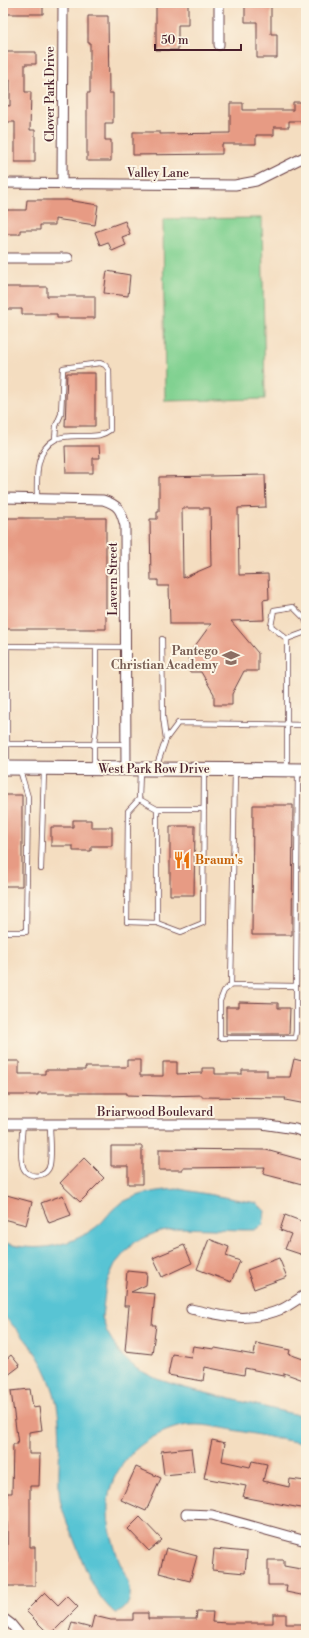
<svg xmlns="http://www.w3.org/2000/svg" width="309" height="1638" font-family="'Libre Bodoni',serif">
  <style>
    .green { fill: #81d191; stroke: #66785e }
    .water { fill: #59c4d4; stroke: #527280 }
    .building { fill: #e79b84; fill-rule: evenodd }
    .lines { fill: none; stroke-linecap: round; stroke-linejoin: round }
    .lane-casing { stroke: #643c41; stroke-width: 6 }
    .street-casing { stroke: #643c41; stroke-width: 11 }
    .secondary-casing { stroke: #643c41; stroke-width: 15 }
    .lane { stroke: #fff; stroke-width: 4.5 }
    .street { stroke: #fff; stroke-width: 9 }
    .secondary { stroke: #fff; stroke-width: 13 }
    .labels { text-anchor: middle; dominant-baseline: central; stroke-width: 4; stroke-linejoin: round; paint-order: stroke }
    .street-label { font-size: 12px; fill: #4a1f2b; stroke: #fcf5e5 }
    .education-label { font-size: 12px; font-weight: bold; fill: #785e54; stroke: #fcf5e5; text-anchor: end }
    .food-label { font-size: 12px; font-weight: bold; fill: #c56008; stroke: #fcf5e5; text-anchor: start }
  </style>
  <rect width="100%" height="100%" fill="#fcf5e5"/>
  <filter id="ink" filterUnits="userSpaceOnUse"><feTurbulence type="fractalNoise" baseFrequency=".025" numOctaves="2"/><feDisplacementMap in="SourceGraphic" scale="8" xChannelSelector="R" yChannelSelector="G"/><feConvolveMatrix kernelMatrix="1 2 1 2 8 2 1 2 1" color-interpolation-filters="sRGB"/></filter>
  <filter id="wash" filterUnits="userSpaceOnUse"><feTurbulence type="fractalNoise" baseFrequency=".012" numOctaves="4" result="noise"/><feDisplacementMap in="SourceGraphic" scale="16" xChannelSelector="R" yChannelSelector="G"/><feGaussianBlur stdDeviation="0.9" result="paint"/><feColorMatrix in="noise" values="0 0 0 0 0 0 0 0 0 0 0 0 0 0 0 0 0 1.4 0 .05"/><feComposite in="paint" operator="in"/></filter>
  <g filter="url(#wash)">
    <rect width="100%" height="100%" fill="#f4ddc0"/>
    <path class="green" d="M262 218 265 399 165 401 163 219Z"/>
    <path class="water" d="M179 1189 257 1203 265 1211 263 1225 254 1230H242L181 1228 160 1231 134 1242 115 1264 106 1284 102 1317 107 1332 120 1354 137 1369 157 1379 185 1388 306 1417V1444C285 1440 264 1436 244 1432 226 1429 208 1424 190 1425 171 1426 146 1439 133 1452 117 1469 107 1486 108 1511 108 1527 114 1546 119 1561 122 1568 126 1573 128 1580 133 1593 130 1611 115 1613 94 1595 86 1570 76 1545 69 1526 59 1508 59 1487 58 1454 64 1420 52 1387 42 1356 25 1338 3 1315V1242C35 1254 75 1246 101 1223 108 1216 113 1207 123 1202 140 1193 159 1190 179 1189Z"/>
    <g id="blocks">
      <path class="building" d="M3 3H43V14H3Z
        M245 3H271V34H277V58H257V22H245Z
        M156 4H188V25H178V50H156Z
        M88 16H108L109 93H113V123H105V140H111V161H87V93H90V43H88Z
        M6 52H36V64H25V92H31L30 130H35V162H15V122H3V105L10 106V80H6Z
        M293 102H306V121H289V127H274V135H256V144H222V154L133 155V132H160V134L230 133V103H243V110H293Z
        M27 200H67L98 205 95 225 55 219V225H40V230H20V234H3V210H26Z
        M125 221 130 234 122 237 126 245 112 251 108 242 100 245 95 232Z
        M107 271 130 275 128 296 104 293Z
        M3 287H47V296H95V318H57V314H22V309H3Z
        M67 373H95V426H65Z
        M65 446H99L100 458H93V473H66Z
        M265 475 266 507 238 508 239 575 268 574 269 599 263 600 264 620 231 621 258 653V671H244L232 694V705H214V694L201 672H189V654L211 624H170L169 586H158V580H151L150 519H157V512H159V477ZM182 508H210L211 566 183 578Z
        M3 518H106V629H3Z
        M3 795H22V886H3Z
        M253 805H293L292 935H252Z
        M73 820H91V827H112V846H91V851H73V846H51V827H73Z
        M170 826H195L194 895H170Z
        M239 1002 278 1003V1008H290L289 1034H226V1007H239Z
        M294 1059 306 1062V1104L285 1100 286 1098 202 1097V1095L164 1096 127 1095V1093H38V1095H5V1061H19V1074H45V1070H85V1067H127V1060H140V1076H163V1062H177V1074L202 1073V1068H215V1074H242V1070H267V1077H290Z
        M111 1146H142V1184H128V1166H111Z
        M159 1149 266 1150 306 1161V1185L263 1174 265 1167 183 1168V1170H159Z
        M84 1158 104 1178 80 1202 60 1183Z
        M3 1194 32 1202 26 1225 3 1219Z
        M63 1195 71 1215 49 1223 41 1203Z
        M285 1215 306 1223V1256L285 1249 291 1234 280 1230Z
        M209 1239 229 1247 226 1256 240 1261 231 1282 197 1269Z
        M184 1245 192 1263 162 1277 153 1258Z
        M279 1258 287 1277 254 1289 247 1270Z
        M127 1271 147 1273 146 1285 131 1292 155 1294 152 1325H156L152 1354 125 1351 129 1306H124Z
        M256 1343 290 1350 289 1354 306 1360V1381L284 1373V1376L245 1368 244 1375 205 1367 203 1381 168 1375 172 1354 191 1357 193 1346 214 1349 215 1348 254 1355Z
        M11 1355 20 1366 3 1379V1362Z
        M30 1389 33 1408 39 1407 42 1430 29 1432V1454H40L39 1486H30V1547H35V1586H7V1493H12L13 1444H18L11 1391Z
        M212 1440 225 1443 222 1461 250 1467 252 1461 267 1464 263 1481 289 1487 290 1479 306 1481V1509L243 1497 246 1486 204 1478Z
        M191 1448 194 1472 164 1475 161 1451Z
        M136 1467 161 1478 146 1511 121 1500Z
        M140 1517 162 1540 149 1551 128 1529Z
        M166 1548 197 1556 190 1581 159 1573Z
        M214 1549 247 1552 245 1573 212 1570Z
        M268 1560H284V1566L306 1570V1596L286 1592 287 1585H268Z
        M45 1592 58 1605 67 1596 78 1607 50 1635 26 1611Z
        M197 1612H213L212 1622 227 1623H273V1614H286V1624H305V1635H68L72 1623 91 1628 94 1616 111 1620H133V1613H148V1619H196Z"/>
    </g>
  </g>
  <g filter="url(#ink)">
    <use href="#blocks" fill-opacity="0" stroke="#643c41" stroke-width="1"/>
    <g class="lines">
      <g class="lane-casing">
        <path id="lane" d="M37 499C37 479 34 450 56 439 64 435 77 436 86 436 96 436 102 436 110 430L109 370 105 365 100 363 63 368 61 414 56 426 55 439
          M162 639 163 717 166 739
          M287 639 306 632
          M3 646 125 647
          M3 744H126
          M7 767V646
          M94 767V744L96 729V647
          M156 768 166 739 178 723 306 725
          M287 768V639L271 626 274 610 293 607 305 619 306 622
          M140 771 139 799 157 809V923L181 932 203 923 204 771
          M235 771 231 985 296 986 298 772
          M139 799 128 811 127 922 157 923
          M157 809H204
          M41 869 44 770
          M3 932H26L28 797 20 770
          M231 985 224 991 220 1001V1038H295L296 1031V986
          M23 1124C22 1137 19 1154 23 1167 28 1180 48 1178 50 1164 52 1151 50 1137 50 1124
          M299 1298 306 1307"/>
      </g>
      <g class="street-casing">
        <path id="street" d="M219 45V3
          M3 183 235 185 256 181 306 156
          M62 184 63 3
          M3 258H68
          M3 498 103 500C119 505 121 510 125 526L126 769
          M3 1124H262L295 1129 306 1133
          M191 1309C226 1317 248 1323 282 1309 290 1305 298 1299 306 1294
          M186 1514 212 1515 306 1541
          M3 1618 11 1624 20 1635"/>
      </g>
      <g class="secondary-casing">
        <path id="secondary" d="M3 768 306 770"/>
      </g>
      <use href="#lane" class="lane"/>
      <use href="#street" class="street"/>
      <use href="#secondary" class="secondary"/>
    </g>
  </g>
  <defs>
    <g id="school-bare" transform="scale(1.38)"><path d="M0-5L7-2L0 1L-7-2ZM-4 1L0 2.5L4 1V4Q0 6-4 4Z" fill="#8d6e63" stroke="#fcf5e5" stroke-width="2.5" paint-order="stroke"/></g>
    <g id="restaurant-bare" transform="scale(1.38)"><path d="M-5-6h1v4h1v-4h1v4h1v-4h1v5L-1.5 .5V6h-2V.5L-5-1ZM5-6V6H3V1.5H1.5Q1.5-4 5-6Z" fill="#e8710a" stroke="#fcf5e5" stroke-width="2.5" paint-order="stroke"/></g>
  </defs>
  <g fill-rule="evenodd">
    <use href="#school-bare" x="231" y="658"/>
    <use href="#restaurant-bare" x="182" y="860"/>
  </g>
  <g class="labels">
    <g class="street-label">
      <text transform="translate(50 94) rotate(-90)">Clover Park Drive</text>
      <text x="158" y="173">Valley Lane</text>
      <text transform="translate(113 579) rotate(-90)">Lavern Street</text>
      <text x="154" y="769">West Park Row Drive</text>
      <text x="155" y="1112">Briarwood Boulevard</text>
    </g>
    <g class="education-label">
      <text x="218" y="651">Pantego<tspan x="218" dy="14">Christian Academy</tspan></text>
    </g>
    <g class="food-label">
      <text x="195" y="860">Braum's</text>
    </g>
  </g>
  <rect width="309" height="1638" fill="none" stroke="#fcf5e5" stroke-width="16"/>
  <path d="M155 44v6h86v-6" fill="none" stroke="#4a1f2b" stroke-width="2"/>
  <text x="161" y="44" font-size="12" fill="#4a1f2b" stroke="#fcf5e5" stroke-width="3" paint-order="stroke">50 m</text>
</svg>
